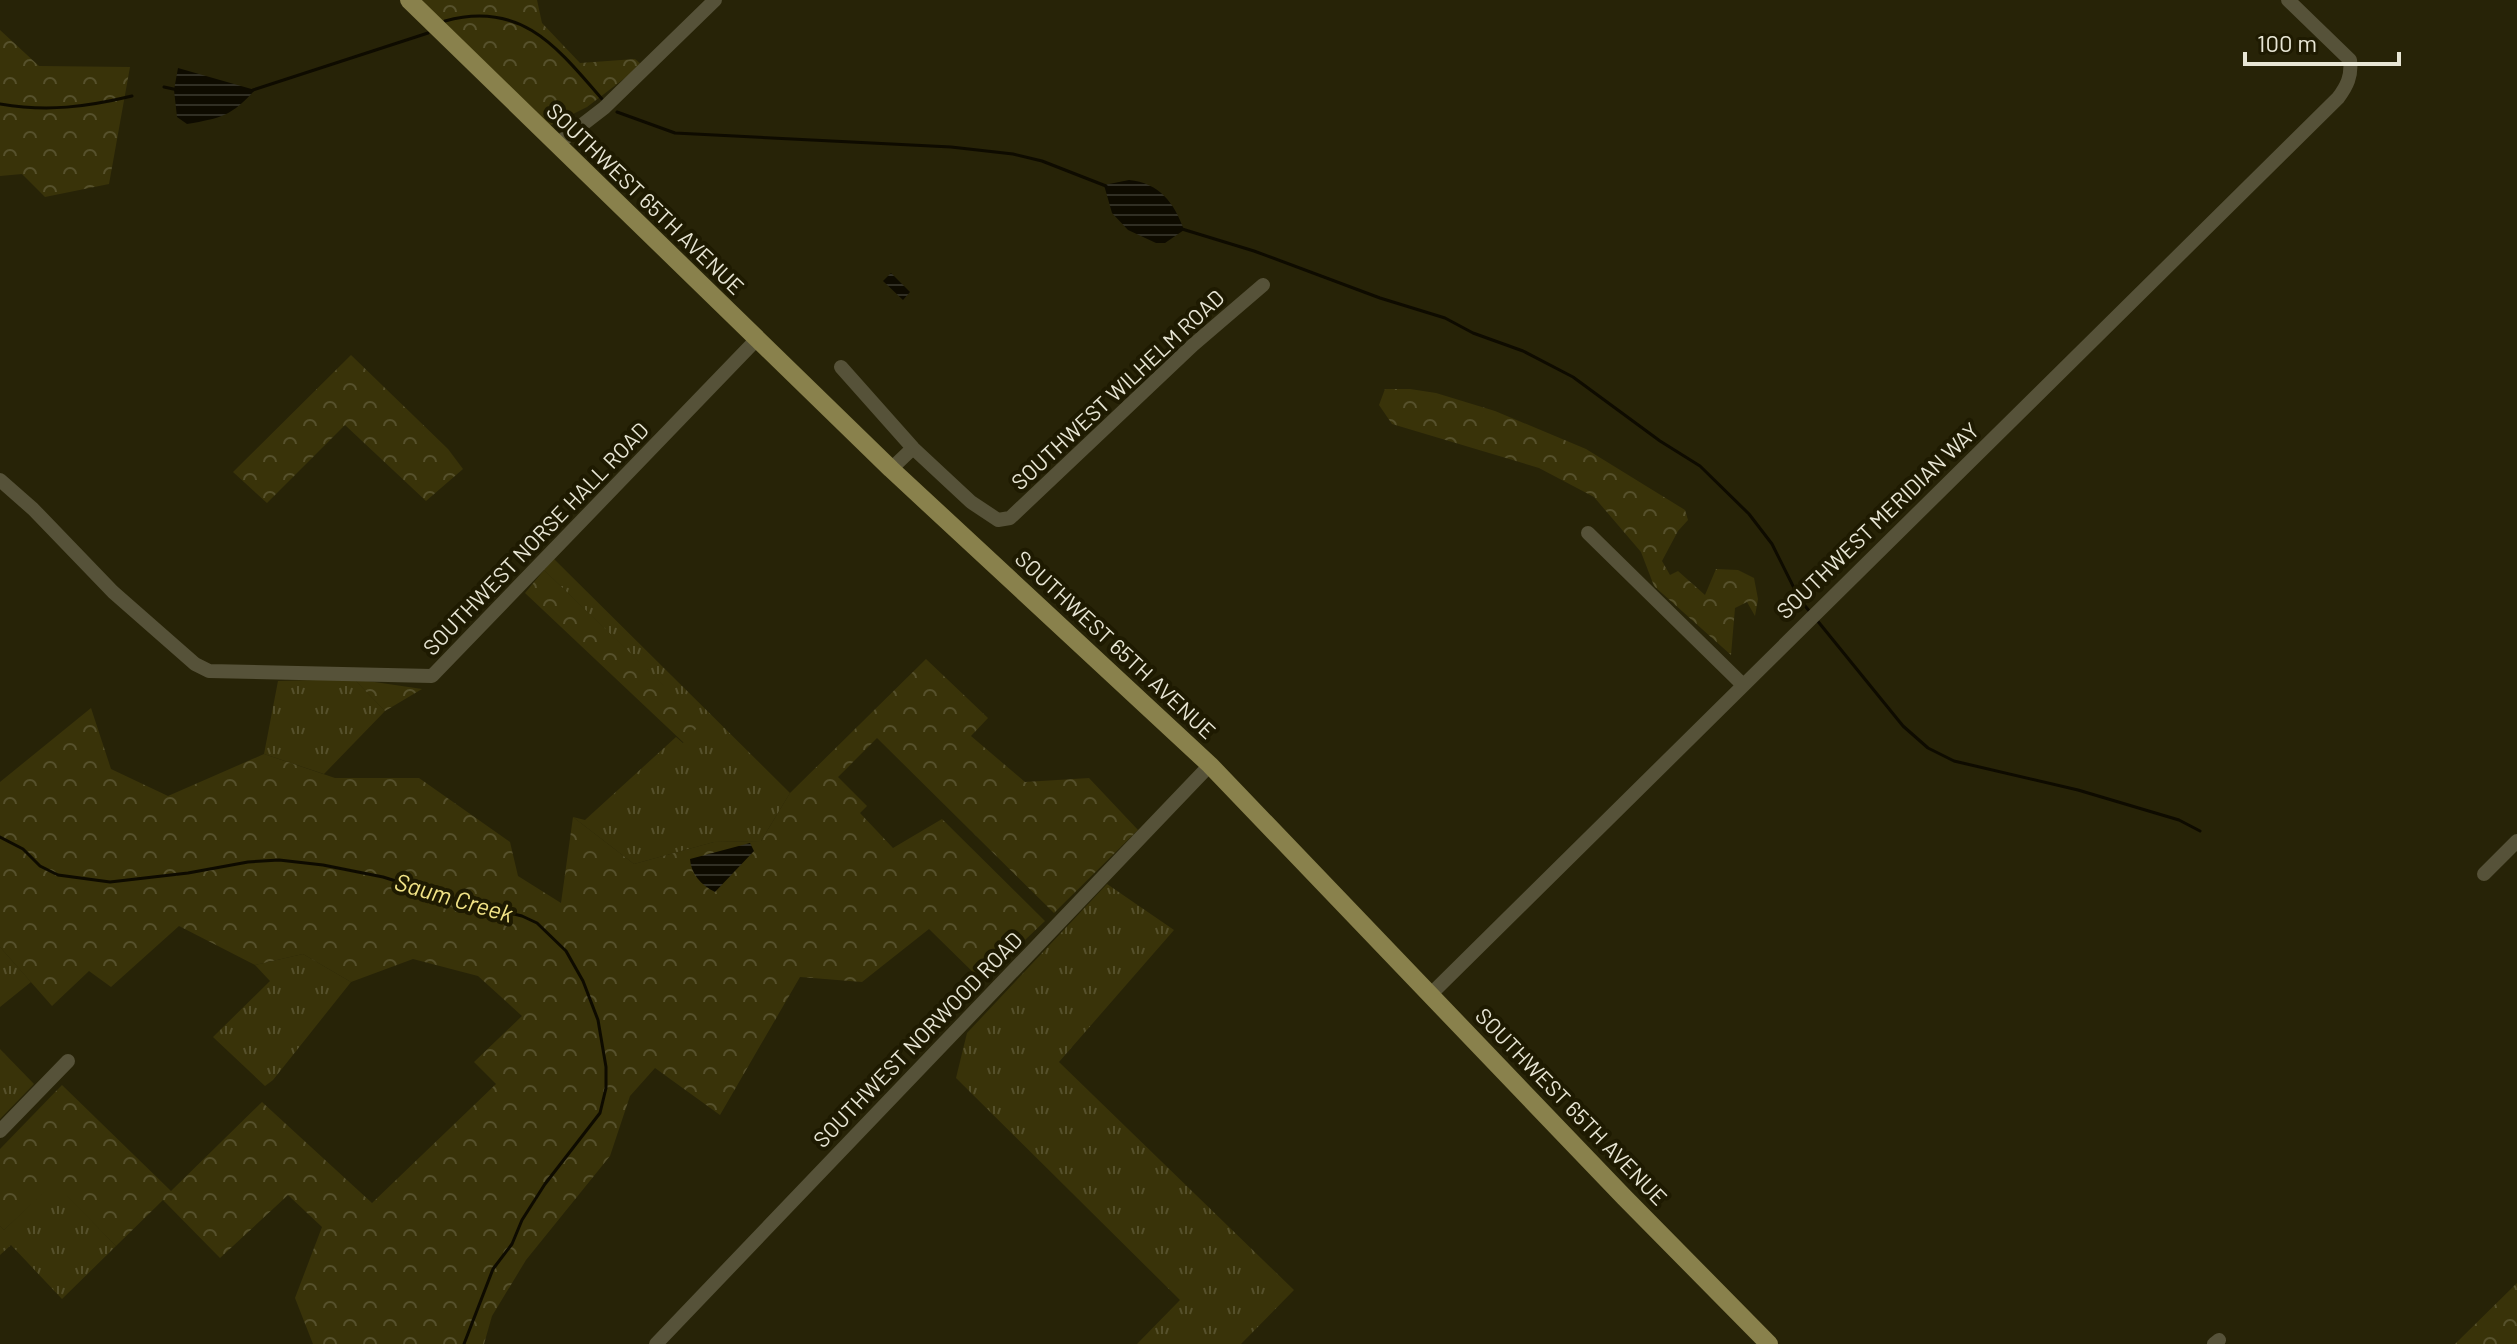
<svg xmlns="http://www.w3.org/2000/svg" width="2517" height="1344" font-family="Barlow,sans-serif">
  <style>
    .grass { fill: url(#grass-tufts) }
    .forest { fill: url(#forest-crowns) }
    .water { fill: url(#water-rules) }
    .lines { fill: none; stroke-linecap: round; stroke-linejoin: round }
    .stream { stroke: #0e0b00; stroke-width: 3 }
    .minor { stroke: #565239; stroke-width: 14 }
    .major { stroke: #89814c; stroke-width: 18 }
    .labels { text-anchor: middle; dominant-baseline: central; stroke-width: 8; stroke-linejoin: round; paint-order: stroke }
    .street-label { font-size: 22px; fill: #e8e6d5; stroke: #1e1a01 }
    .water-label { font-size: 24px; font-style: italic; fill: #f2e487; stroke: #1e1a01 }
  </style>
  <defs>
    <pattern id="grass-tufts" width="24" height="20" patternUnits="userSpaceOnUse" patternTransform="scale(2)"><rect width="24" height="20" fill="#393309"/><path d="M3 7l-1-3M5 7V3M7 7l1-3M15 17l-1-3M17 17v-4M19 17l1-3" fill="none" stroke="#56512c"/></pattern>
    <pattern id="forest-crowns" width="20" height="18" patternUnits="userSpaceOnUse" patternTransform="scale(2)"><rect width="20" height="18" fill="#393309"/><path d="M2 6a3 3 0 1 1 6 0M12 15a3 3 0 1 1 6 0" fill="none" stroke="#56512c"/></pattern>
    <pattern id="water-rules" width="6" height="5" patternUnits="userSpaceOnUse" patternTransform="scale(2)"><rect width="6" height="5" fill="#0e0b00"/><path d="M0 2.5h6" fill="none" stroke="#312f24"/></pattern>
  </defs>
  <rect width="100%" height="100%" fill="#272307"/>
  <path class="grass" d="M553 558 790 793 761 841 714 842 634 864 573 817 585 820 676 737 683 743 701 722 544 570Z
    M354 679 385 711 324 774 264 754 278 681Z
    M1107 884 1174 930 1059 1062 1294 1290 1241 1344H1137L1180 1300 956 1078 967 1033Z
    M0 947 31 982 0 1007Z
    M303 954 351 982 273 1080 265 1086 213 1037 270 981 255 965Z
    M0 1049 34 1084 0 1119Z
    M54 1182 116 1246 62 1299 11 1245 0 1255V1226L4 1230Z"/>
  <path class="forest" d="M421 0H537L542 23 580 63 635 59 642 65 587 107 549 126Z
    M0 30 39 66 130 67 109 184 45 197 22 174 0 176Z
    M351 355 448 449 463 469 426 501 345 425 267 503 233 472Z
    M1385 389H1410L1436 393 1495 411 1586 449 1685 510 1688 520 1678 531 1662 561 1670 575 1678 571 1705 595 1716 569 1738 570 1754 578 1758 599 1755 616 1747 602 1735 608 1731 655 1654 586 1641 552 1594 497 1539 468 1392 424 1379 405Z
    M544 570 702 722 684 743 525 593Z
    M926 659 988 718 971 736 1025 782 1089 778 1138 830 1054 913 877 738 838 777 867 806 860 813 893 848 942 819 1045 921 982 981 929 929 862 982 800 977 720 1115 655 1068 630 1096 610 1156 526 1260 492 1316 484 1344H313L295 1298 322 1227 288 1195 220 1258 163 1200 116 1246 54 1183 4 1230 0 1226V1149L62 1085 171 1191 262 1102 372 1203 496 1084 474 1062 522 1016 478 976 413 959 351 982 303 954 255 965 179 926 111 987 89 971 52 1006 0 947V782L91 708 111 769 168 796 264 754 335 778H419L510 842 518 876 561 903 573 817 634 864 714 842 761 841 790 793Z
    M354 679 422 689 385 711Z
    M2517 1283V1344H2455Z"/>
  <path class="water" d="M178 68 255 90C231 116 222 118 187 124L177 117 174 90Z
    M1129 180C1159 183 1174 202 1184 230L1165 243H1156L1128 230 1112 213 1104 185Z
    M891 273 910 292 903 300 883 281Z
    M750 843 754 851 715 892C701 885 691 874 690 859Z"/>
  <g class="lines">
    <path class="stream" d="M445 21C521 0 557 47 602 99
      M164 87 178 90
      M253 90 428 33
      M0 104C48 112 86 107 132 96
      M617 112 675 133 951 147 1013 154 1042 161 1106 186
      M1182 229 1254 251 1380 298 1445 318 1473 333 1523 351 1573 377 1660 441 1700 466 1749 514 1772 544 1800 600 1811 613
      M1816 619 1903 726 1928 748 1954 761 2078 790 2179 820 2200 831
      M0 837 23 849 40 866 58 875 110 882 188 873 248 862 279 860 323 865 383 877 447 897 522 916 537 923 566 951 583 981 598 1020 606 1067V1088L600 1113 545 1184 522 1220 512 1244 493 1269 464 1344"/>
    <path class="minor" d="M556 145 604 108 715 0
      M841 367 913 448 971 502 998 520 1010 518 1193 345 1263 285
      M891 469 913 448
      M0 480 33 509 113 592 195 664 209 671 432 676 757 339
      M1588 533 1742 684
      M2484 874 2517 841
      M1431 994 2338 98C2347 86 2352 76 2350 60L2288 0
      M0 1131 68 1061
      M656 1344 1210 765
      M2214 1344 2219 1340"/>
    <path class="major" d="M409 0 891 469 1210 765 1624 1197 1769 1344"/>
  </g>
  <g class="labels">
    <g class="street-label">
      <text transform="translate(646 198) rotate(44)">SOUTHWEST 65TH AVENUE</text>
      <text transform="translate(1117 389) rotate(-43)">SOUTHWEST WILHELM ROAD</text>
      <text transform="translate(1877 520) rotate(-44)">SOUTHWEST MERIDIAN WAY</text>
      <text transform="translate(535 538) rotate(-46)">SOUTHWEST NORSE HALL ROAD</text>
      <text transform="translate(1116 644) rotate(43)">SOUTHWEST 65TH AVENUE</text>
      <text transform="translate(917 1039) rotate(-46)">SOUTHWEST NORWOOD ROAD</text>
      <text transform="translate(1572 1106) rotate(46)">SOUTHWEST 65TH AVENUE</text>
    </g>
    <g class="water-label">
      <text transform="translate(454 897) rotate(16)">Saum Creek</text>
    </g>
  </g>
  <path d="M2245 52v12h154v-12" fill="none" stroke="#e8e6d5" stroke-width="4"/>
  <text x="2257" y="52" font-size="24" fill="#e8e6d5" stroke="#1e1a01" stroke-width="6" paint-order="stroke">100 m</text>
</svg>
